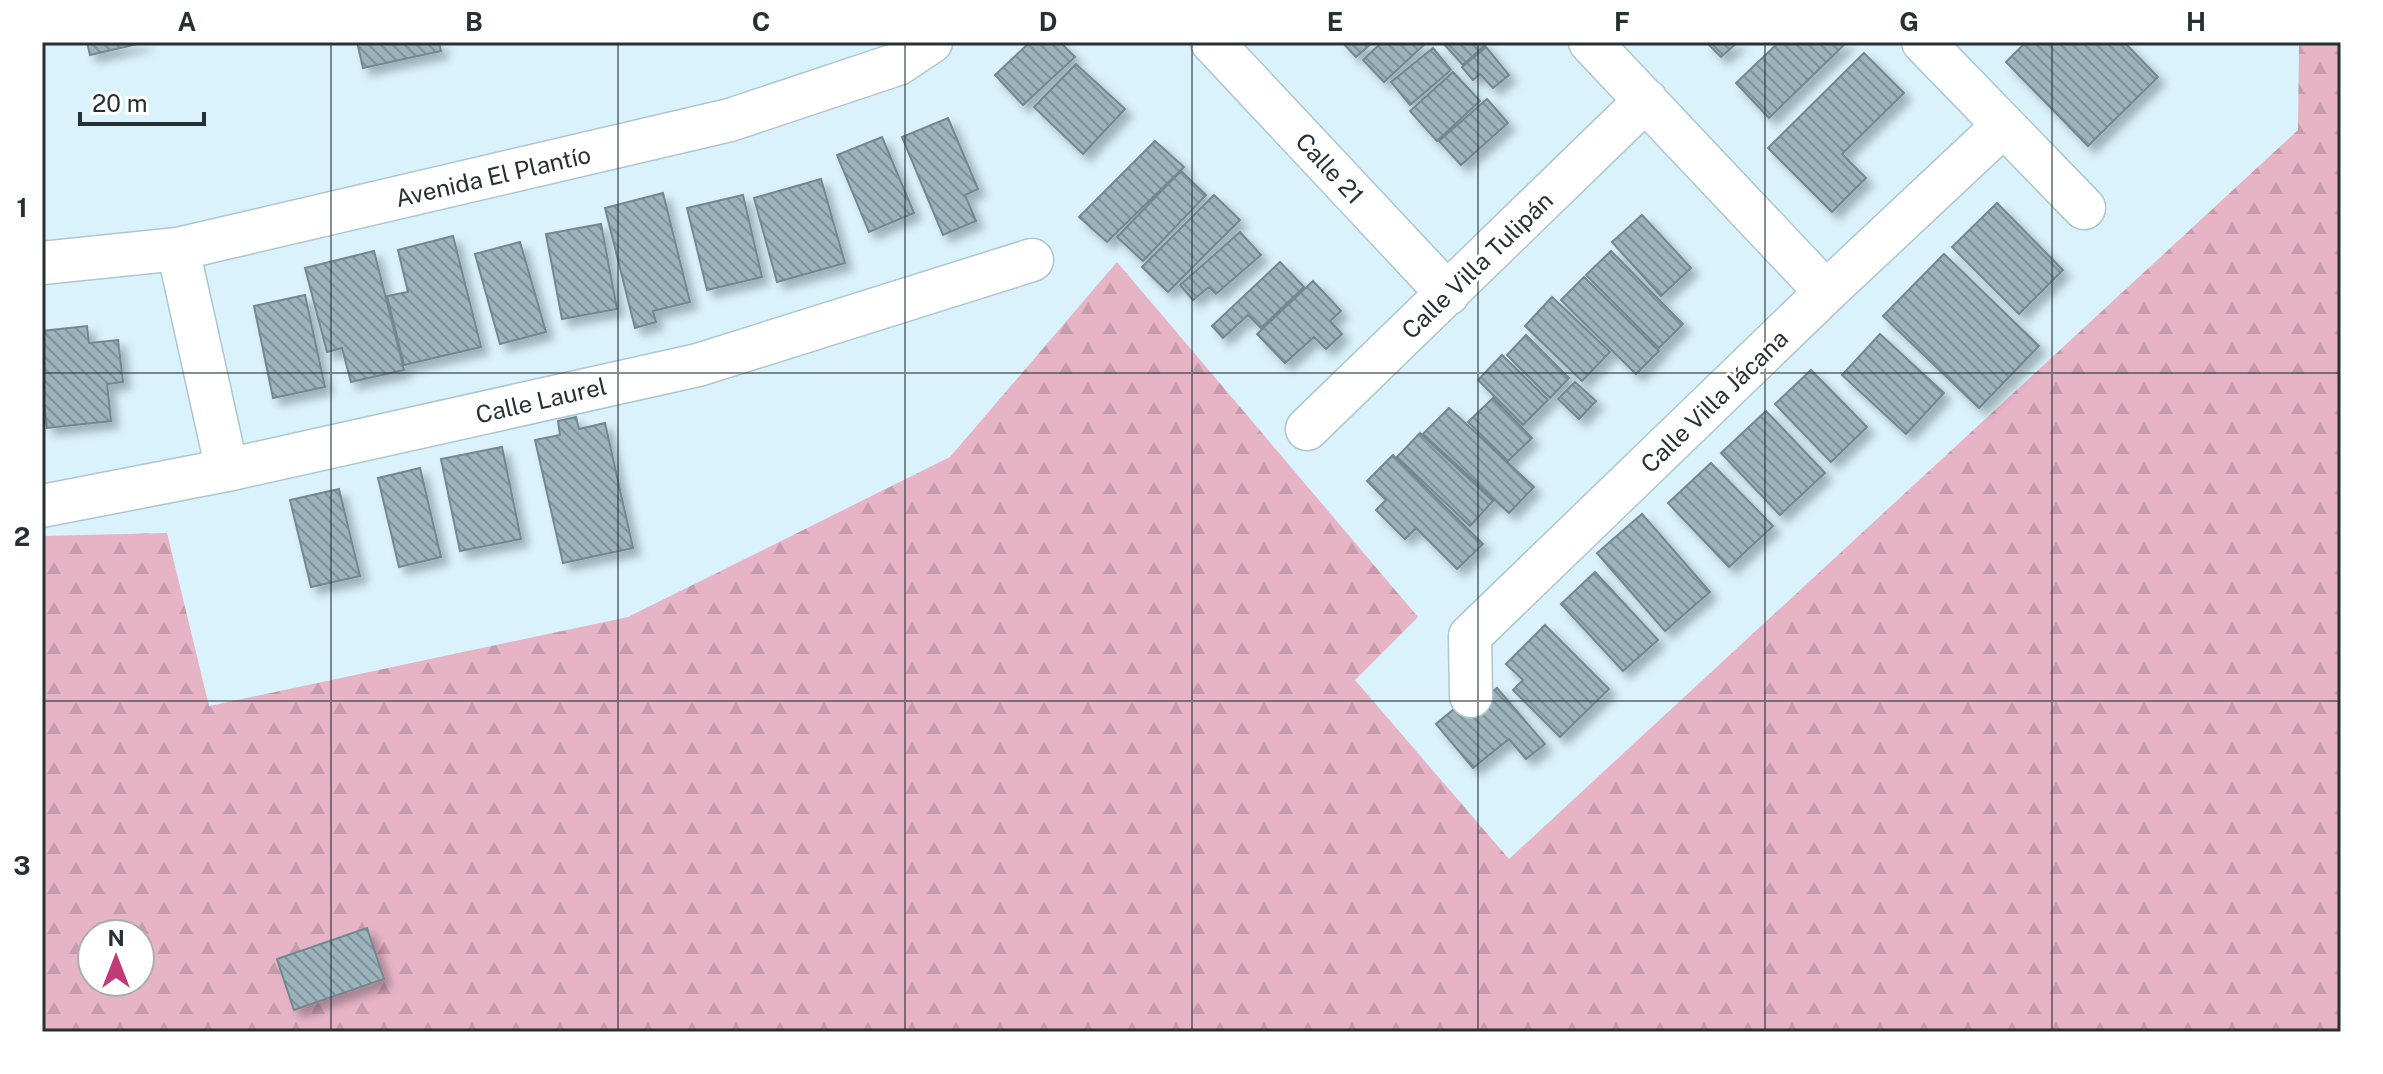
<svg xmlns="http://www.w3.org/2000/svg" width="2383" height="1074" font-family="'Public Sans',sans-serif">
  <style>
    .forest { fill: url(#forest-firs); fill-rule: evenodd }
    .building { fill: url(#building-back-hatch); stroke: #728891; stroke-width: 2; filter: url(#shadow) }
    .lines { fill: none; stroke-linecap: round; stroke-linejoin: round }
    .street-casing { stroke: #afc6cf; stroke-width: 45 }
    .street { stroke: #fff; stroke-width: 42 }
    .grid { fill: none; stroke: #273134; stroke-width: 2; stroke-opacity: 0.55 }
    .labels { text-anchor: middle; dominant-baseline: central; stroke-width: 6; stroke-linejoin: round; paint-order: stroke }
    .street-label { font-size: 24px; fill: #273134; stroke: #fff }
    .neatline { fill: none; stroke: #273134; stroke-width: 3 }
    .grid-label { font-size: 26px; text-anchor: middle; font-weight: bold; fill: #273134 }
  </style>
  <defs>
    <pattern id="forest-firs" width="22" height="20" patternUnits="userSpaceOnUse" patternTransform="scale(2)"><rect width="22" height="20" fill="#e7b4c6"/><path d="M5 1l3.5 6h-7zM16 11l3.5 6h-7z" fill="#c69bab"/></pattern>
    <pattern id="building-back-hatch" width="6" height="6" patternUnits="userSpaceOnUse" patternTransform="scale(2)"><rect width="6" height="6" fill="#9cb3bc"/><path d="M-1 5l2 2M0 0l6 6M5-1l2 2" fill="none" stroke="#7f929a"/></pattern>
    <filter id="shadow"><feDropShadow dx="7" dy="7" stdDeviation="4" flood-color="#0004"/></filter>
  </defs>
  <rect width="100%" height="100%" fill="#d9f2fb"/>
  <path class="forest" d="M2299 42H2341V1032H42V536L167 533 209 706 628 617 950 457 1117 262 1418 617 1355 680 1509 859 2298 130ZM92 934H140V982H92Z"/>
  <path class="building" d="M87 42H146L90 55Z
    M357 42H439L441 51 363 68Z
    M1030 42H1060L1075 57 1023 105 995 75Z
    M1342 42H1373L1356 57Z
    M1382 42H1425L1426 43 1384 82 1363 60Z
    M1442 42H1482L1485 45 1463 65Z
    M1706 42H1738L1721 57Z
    M1779 42H1847L1769 118 1736 83Z
    M2026 42H2124L2158 77 2088 146 2006 62Z
    M1486 47 1509 75 1493 88 1480 74 1473 80 1462 67Z
    M1433 48 1451 70 1410 105 1391 82Z
    M1864 53 1904 93 1842 154 1866 178 1832 212 1768 148Z
    M1076 64 1125 109 1083 154 1034 107Z
    M1453 72 1480 101 1437 141 1410 111Z
    M1487 99 1508 123 1461 165 1439 141Z
    M948 118 978 189 965 195 976 221 943 235 902 137Z
    M882 137 914 213 869 232 837 155Z
    M1155 141 1184 167 1107 242 1079 217Z
    M1181 171 1206 195 1143 261 1117 237Z
    M821 179 845 263 777 282 754 198Z
    M663 193 690 302 653 311 656 322 635 328 605 208Z
    M743 195 762 277 707 290 687 208Z
    M1214 195 1240 220 1168 292 1142 267Z
    M1997 203 2063 270 2019 314 1952 247Z
    M1642 215 1691 268 1661 296 1612 242Z
    M601 224 617 309 562 319 546 234Z
    M1240 232 1261 255 1216 294 1209 287 1193 300 1180 285Z
    M453 236 481 347 404 365 387 296 408 292 398 250Z
    M520 242 546 332 500 344 475 254Z
    M374 251 404 370 351 382 342 348 327 352 305 268Z
    M1611 251 1683 324 1659 348 1586 275Z
    M1944 254 2039 346 1979 408 1883 316Z
    M1280 262 1304 287 1261 328 1248 315 1223 338 1212 326Z
    M1584 277 1659 351 1636 374 1561 300Z
    M1313 281 1341 311 1330 321 1342 334 1326 349 1314 337 1285 363 1257 334Z
    M305 295 325 387 273 398 254 306Z
    M1552 297 1610 352 1582 381 1525 326Z
    M87 326 89 343 118 340 123 382 107 384 111 421 47 428 42 388V331Z
    M1880 334 1944 393 1906 434 1842 375Z
    M1526 335 1569 378 1550 398 1507 355Z
    M1502 355 1548 400 1523 425 1478 380Z
    M1811 370 1867 427 1831 462 1775 404Z
    M1575 382 1596 401 1579 419 1558 399Z
    M1493 398 1532 438 1508 461 1468 422Z
    M1449 408 1534 487 1509 513 1423 434Z
    M1766 411 1825 473 1780 515 1721 453Z
    M576 417 579 429 605 423 633 548 563 563 535 440 560 435 558 421Z
    M1420 433 1493 501 1470 526 1397 457Z
    M502 447 521 539 460 551 441 459Z
    M1393 455 1483 544 1457 569 1416 528 1405 539 1376 510 1386 500 1367 481Z
    M1711 463 1773 526 1729 567 1668 503Z
    M420 468 441 557 399 567 378 478Z
    M339 489 360 576 311 587 290 500Z
    M1642 514 1710 592 1665 631 1597 553Z
    M1595 572 1658 640 1623 671 1561 604Z
    M1545 625 1609 689 1560 737 1513 690 1523 680 1506 664Z
    M1497 688 1545 744 1526 759 1509 739 1473 768 1436 724 1460 704 1470 717 1479 709 1476 705Z
    M367 928 384 979 294 1010 277 959Z"/>
  <g class="lines">
    <g class="street-casing">
      <path id="street" d="M1212 42 1448 294
        M1590 42 1826 292
        M1923 42 2084 208
        M178 249 227 470
        M42 263 178 249 730 120 898 64 931 42
        M1307 429 1646 100
        M42 506 227 470 698 365 1032 260
        M1471 696 1470 636 1826 292 2003 126"/>
    </g>
    <use href="#street" class="street"/>
  </g>
  <path class="grid" d="M331 42V1032M618 42V1032M905 42V1032M1192 42V1032M1478 42V1032M1765 42V1032M2052 42V1032M42 373H2341M42 701H2341"/>
  <g class="labels">
    <g class="street-label">
      <text transform="translate(1330 168) rotate(47)">Calle 21</text>
      <text transform="translate(493 176) rotate(-13)">Avenida El Plantío</text>
      <text transform="translate(1477 265) rotate(-44)">Calle Villa Tulipán</text>
      <text transform="translate(541 400) rotate(-13)">Calle Laurel</text>
      <text transform="translate(1714 401) rotate(-44)">Calle Villa Jácana</text>
    </g>
  </g>
  <rect width="2383" height="1074" fill="none" stroke="#ffffff" stroke-width="88"/>
  <g transform="translate(116 958)"><circle r="38" fill="#ffffff" stroke="#a9adae" stroke-width="2"/>
  <path d="M0-6L14 30L0 20L-14 30Z" fill="#c13a79"/>
  <text y="-12" font-size="22" font-weight="bold" text-anchor="middle" fill="#273134">N</text>
  </g>
  <path d="M80 112v12h124v-12" fill="none" stroke="#273134" stroke-width="4"/>
  <text x="92" y="112" font-size="24" fill="#273134" stroke="#ffffff" stroke-width="6" paint-order="stroke">20 m</text>
  <rect x="44" y="44" width="2295" height="986" class="neatline"/>
  <g class="grid-label">
    <text x="187" y="31">A</text>
    <text x="474" y="31">B</text>
    <text x="761" y="31">C</text>
    <text x="1048" y="31">D</text>
    <text x="1335" y="31">E</text>
    <text x="1622" y="31">F</text>
    <text x="1909" y="31">G</text>
    <text x="2196" y="31">H</text>
    <text x="22" y="217">1</text>
    <text x="22" y="546">2</text>
    <text x="22" y="875">3</text>
  </g>
</svg>
